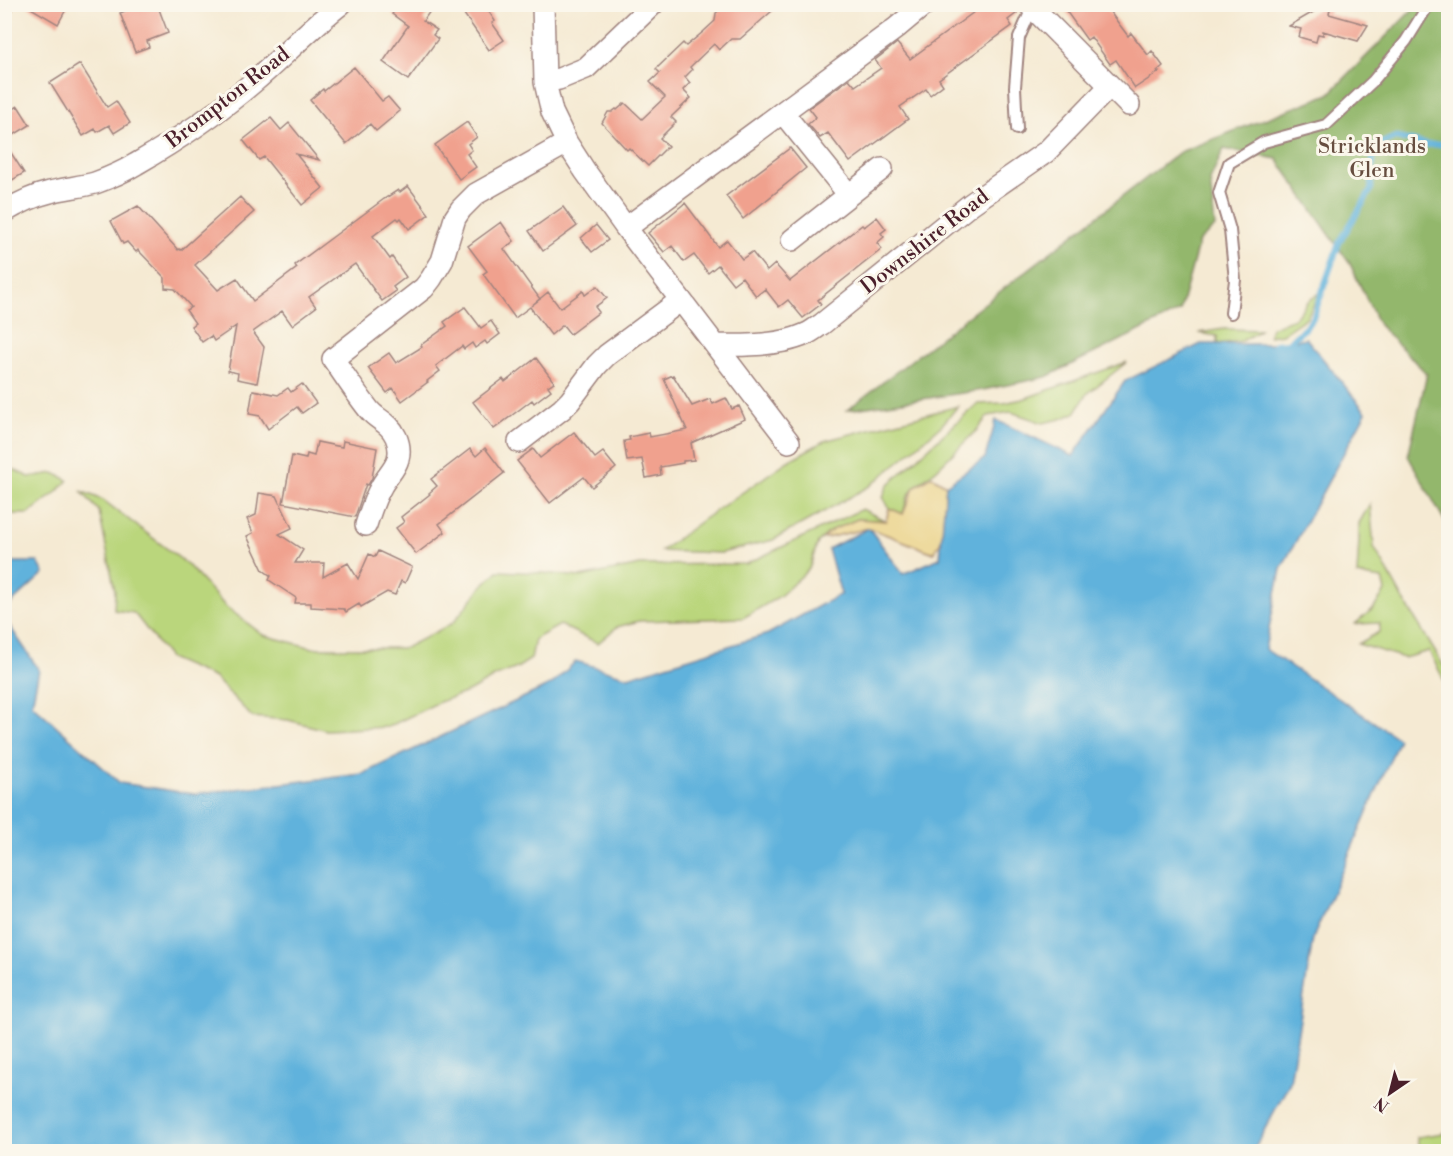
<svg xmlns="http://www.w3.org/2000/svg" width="1453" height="1156" font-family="'Libre Bodoni',serif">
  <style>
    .green { fill: #bad67c; stroke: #827a54; stroke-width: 1.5 }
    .forest { fill: #93b76c; stroke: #6e6b4c; stroke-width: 1.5 }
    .sand { fill: #eeda9e; stroke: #9c7c64; stroke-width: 1.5 }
    .water { fill: #61b2dc; stroke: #566884; stroke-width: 1.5 }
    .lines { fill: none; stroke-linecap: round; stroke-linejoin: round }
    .stream { stroke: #61b2dc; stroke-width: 6 }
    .building { fill: #f0a18e }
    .service-casing { stroke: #a0847f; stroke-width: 14 }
    .minor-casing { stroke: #a0847f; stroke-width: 24 }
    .service { stroke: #fff; stroke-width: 10 }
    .minor { stroke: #fff; stroke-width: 21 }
    .labels { text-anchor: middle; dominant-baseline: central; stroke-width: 6; stroke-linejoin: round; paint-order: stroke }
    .street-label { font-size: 21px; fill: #4a1f2b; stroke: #fbf7ec }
    .park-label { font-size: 21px; fill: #664d3f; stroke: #fbf7ec }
  </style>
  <rect width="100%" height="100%" fill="#fbf7ec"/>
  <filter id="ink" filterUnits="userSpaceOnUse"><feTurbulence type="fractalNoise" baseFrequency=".0167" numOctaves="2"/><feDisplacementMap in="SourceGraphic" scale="12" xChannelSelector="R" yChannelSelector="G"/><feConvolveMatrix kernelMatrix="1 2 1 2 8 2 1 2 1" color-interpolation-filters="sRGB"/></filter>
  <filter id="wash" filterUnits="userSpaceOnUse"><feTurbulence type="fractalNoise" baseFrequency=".008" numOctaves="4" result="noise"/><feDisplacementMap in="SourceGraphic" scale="24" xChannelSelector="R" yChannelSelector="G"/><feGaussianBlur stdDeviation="1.35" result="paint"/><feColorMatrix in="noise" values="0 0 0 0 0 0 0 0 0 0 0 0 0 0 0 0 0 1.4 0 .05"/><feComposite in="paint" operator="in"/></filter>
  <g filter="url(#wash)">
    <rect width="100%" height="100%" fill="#f5ead3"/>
    <path class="green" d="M1320 293 1307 317 1282 334 1269 336 1271 328 1296 317 1308 301Z
      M1224 329 1260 330 1242 341 1217 344V336L1199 333Z
      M1127 362 1087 394 1075 413 1061 419 1043 423 1011 412 988 416 977 430 936 470 914 487 908 496 903 514 889 508 883 497 888 485 977 404 1004 403 1023 399Z
      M958 406 941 426 870 486 773 540 721 553 661 551 704 519 788 461 824 441Z
      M4 465 29 477 54 473 68 480 59 490 28 514H15L5 513Z
      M81 491 103 500 187 564 225 606 263 635 313 648H405L453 623 483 585 498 571 544 573 580 577 640 565 746 564 862 509 886 521 858 519 832 530 818 542 809 569 780 596 743 618 639 621 617 627 598 643 560 625 535 639 531 659 517 668 496 676 470 691 437 703 388 727 326 730 288 720 252 717 215 678 169 658 134 613 114 610 115 591 99 511Z
      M1370 504 1374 547 1405 602 1448 673V688L1429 651 1404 658 1358 644 1379 632 1380 623 1355 624 1374 608 1385 591 1382 579 1357 575 1359 539V523Z
      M1448 1127V1151H1420L1417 1137 1444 1133Z"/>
    <path class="forest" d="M1417 5H1448V527L1408 456 1427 374 1379 325 1350 264 1277 159 1224 149 1210 180 1215 227 1199 241 1180 311 1046 377 983 390 847 410 1180 152 1329 94Z"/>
    <path class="sand" d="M932 476 946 485 942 539 934 553 869 528 822 539 832 530 858 519 886 521 889 508 903 514 914 487Z"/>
    <path class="water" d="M1306 338 1366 412 1281 569 1265 649 1399 739 1313 938 1290 1082 1253 1151H5V619L39 670 32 704 120 783 194 794 362 774 552 684 576 661 628 677 768 634 841 594 828 549 869 528 903 574 940 558 946 485 985 458 996 420 1073 456 1125 381 1201 344H1275Z
      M5 562H38L44 573 5 609Z"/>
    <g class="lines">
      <path class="stream" d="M1275 344 1288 343 1305 328 1313 318 1339 243 1371 190 1374 147 1395 137 1428 145 1448 144"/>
    </g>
    <g id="blocks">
      <path class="building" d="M24 4H69L58 24Z
        M142 4H157L168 33 147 41 149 47 135 52 120 13Z
        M399 4H435L423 21 437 30 433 35 438 39 408 80 383 62 408 26 392 14Z
        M457 4H484L495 21 492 23 504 40 489 50Z
        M726 4H780L740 39H731L719 50 714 44 690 67 692 70 685 77 690 83 683 90 691 98 671 117 676 122 660 138 668 146 648 166 629 148 627 150 602 123 608 112H612L616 109 617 110 625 103 642 119 665 97 650 82 660 73 656 69 683 43 686 46 703 32 715 21 716 13Z
        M985 4H1011L1017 13 1008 20 1012 26 939 79 943 85 930 95 926 89 900 107 908 119 850 162 828 133 820 138 808 124 816 117 809 108 849 79 855 86 881 68 875 60 897 43 910 59Z
        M1061 4H1104L1128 36 1131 33 1148 55 1152 51 1163 66 1157 71 1159 72 1135 88 1116 60 1110 64 1091 37 1087 40Z
        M1327 4H1331L1329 14 1368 25 1358 41 1323 31V35L1318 34 1316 42 1299 37 1301 29 1289 26Z
        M80 64 107 107 116 101 130 123 114 133 109 125 97 132 95 129 83 136 50 83Z
        M354 67 382 101 388 97 400 111 376 131 370 124 346 144 310 100 323 89 324 91Z
        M18 106 30 125 4 141V115Z
        M271 118 281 130 289 123 319 160 296 154 323 188 302 205 264 157 259 160 243 140Z
        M467 122 477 137 468 144 472 150 467 154 476 167 459 179 435 145Z
        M4 142 24 173 4 185Z
        M790 148 806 168 743 219 726 196Z
        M408 186 429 214 409 229 401 218 399 220 397 218 373 236 390 259 392 257 406 277 393 287 396 291 382 301 355 264 309 297 316 307 292 325 282 311 253 332 264 347 257 383 237 379 238 373 228 371 236 326 214 341 211 336 202 342 191 326 195 323 186 310 191 307 175 289 165 288V278L138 250 136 252 127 242 123 244 111 221 138 206 178 250 179 249 181 250 240 197 254 212 195 265 218 290 237 278 253 301 297 268 295 265 326 242 384 199 398 190 400 192Z
        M685 203 718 247 727 240 742 259 752 252 767 271 775 264 790 281 862 225 864 227 877 217 886 229 881 233 884 237 877 243 882 249 818 300 821 304 803 318 788 300 779 307 765 289 756 296 742 277 733 284 718 265 708 273 694 255 684 262 672 246 664 252 648 233Z
        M563 207 577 226 543 251 529 231Z
        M501 222 514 241 504 249 540 299 531 306 548 292 560 308 583 291 585 295 597 286 607 298 595 307 599 312 570 334 563 325 551 335 530 307 515 318 483 274 487 271 468 246Z
        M596 225 608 240 592 252 581 238Z
        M465 307 481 328 491 321 500 334 487 344 485 341 475 348 472 343 464 349 462 346 436 366 440 371 427 381 428 382 402 401 393 388 387 393 368 368 389 353 396 363 422 347 421 345 447 326 444 322Z
        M536 358 554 382 548 386 551 390 534 403 532 400 494 429 473 402 503 379 505 382Z
        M673 375 692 406 710 399 713 404 726 398 732 409 739 406 745 419 691 443 694 460 683 461V463L660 467 661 475 646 478 642 459 627 461 624 441 630 440 629 437 649 433 650 437 687 430 664 379Z
        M302 384 316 403 302 413 297 407 268 429 260 416 249 414 253 390 278 395 288 388 291 392Z
        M574 432 595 458 603 452 616 468 592 487 584 477 550 503 517 461 533 449 540 458Z
        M343 441 377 448 372 478 368 485 366 484 355 517 283 503 292 456 306 459 307 454 314 456 317 442 342 447Z
        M485 448 504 473 439 524 445 532 416 554 396 528 404 522 401 517 430 494 429 493 437 486 431 479 470 449 476 456Z
        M259 493 277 496 292 528 279 534 303 550 295 563H324L323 577 348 563 358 579 369 554 375 557 378 551 412 567 405 583 401 581 395 595 387 592 361 607 359 604 346 612 344 609 311 607V603H295L296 598 269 580 271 576 263 570 247 536 253 533 247 519 256 515Z"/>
    </g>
  </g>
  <g filter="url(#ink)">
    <use href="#blocks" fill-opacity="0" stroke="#a0847f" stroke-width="1.5"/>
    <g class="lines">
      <g class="service-casing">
        <path id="service" d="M4 11 8 4
          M1017 129 1015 87 1019 38 1032 8
          M1231 313 1235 280 1230 230 1219 193 1229 163 1264 142 1326 125 1373 81 1406 41 1429 4"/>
      </g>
      <g class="minor-casing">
        <path id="minor" d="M543 4 545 82 552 112 567 143 585 171 626 228 789 442
          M1029 4 1129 105
          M545 82 559 79 586 68 653 4
          M783 113 849 195
          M4 212C19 203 33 196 50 192 65 188 80 187 95 183 109 178 123 172 136 164 178 140 219 112 256 80 284 56 311 27 341 4
          M626 228 895 29 925 4
          M792 240 882 169
          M715 345C742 346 780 346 806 334 811 332 817 327 822 324L971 204 1046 152 1110 86
          M519 442 562 409 570 401 597 365 607 355 681 300
          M366 525C370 512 374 499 381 487 386 477 395 470 398 459 400 452 399 444 396 437 389 422 379 421 370 411 357 395 345 376 333 359L424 288 431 279 442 261 455 218 461 209 476 194 567 143"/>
      </g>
      <use href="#service" class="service"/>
      <use href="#minor" class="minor"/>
    </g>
  </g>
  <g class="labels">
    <g class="street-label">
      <text transform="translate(228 98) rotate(-38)">Brompton Road</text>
      <text transform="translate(925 242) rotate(-38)">Downshire Road</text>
    </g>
    <g class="park-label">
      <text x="1372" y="147">Stricklands<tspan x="1372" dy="24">Glen</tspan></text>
    </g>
  </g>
  <rect width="1453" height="1156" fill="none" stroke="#fbf7ec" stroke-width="24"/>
  <g transform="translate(1390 1093) rotate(215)" stroke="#fbf7ec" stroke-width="4.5" paint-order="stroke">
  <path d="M0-4.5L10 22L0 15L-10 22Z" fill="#4a1f2b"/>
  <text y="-9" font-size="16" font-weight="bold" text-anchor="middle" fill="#4a1f2b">N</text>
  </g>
</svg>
